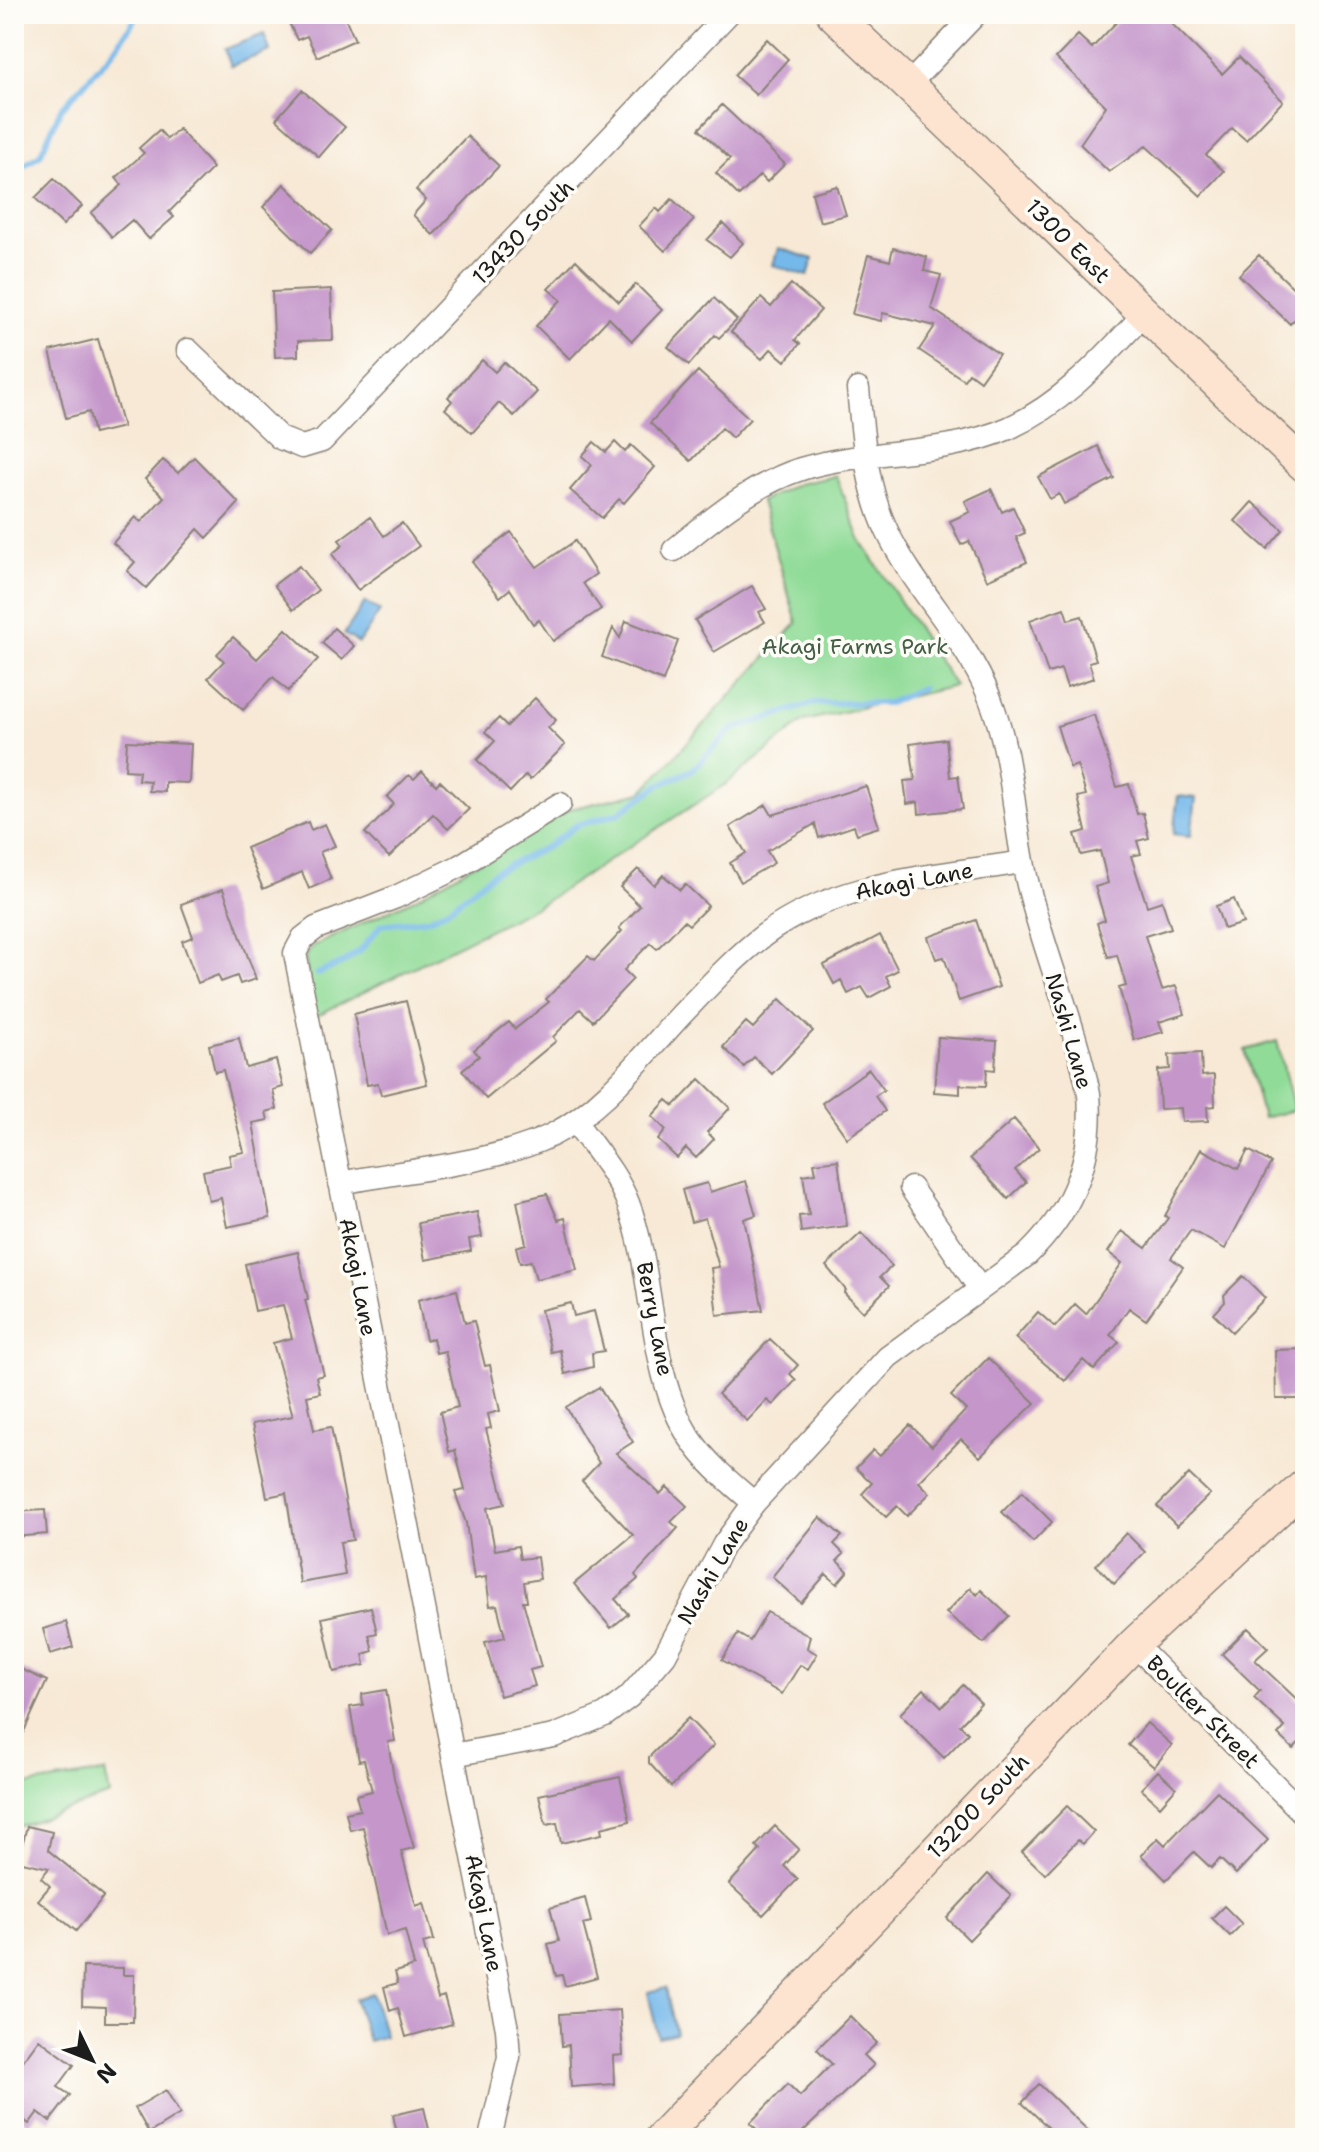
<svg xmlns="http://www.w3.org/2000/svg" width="1319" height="2152" font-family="'Shantell Sans',sans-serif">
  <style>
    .green { fill: #90db97; stroke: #567c5a; stroke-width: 2 }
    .water { fill: #74b8ea; stroke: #486a83; stroke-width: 2 }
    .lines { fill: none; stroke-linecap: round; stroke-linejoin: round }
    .stream { stroke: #74b8ea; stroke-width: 6 }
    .building { fill: #c496ca }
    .street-casing { stroke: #8a8278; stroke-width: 25 }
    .secondary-casing { stroke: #8a8278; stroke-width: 35 }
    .street { stroke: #fff; stroke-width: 22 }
    .secondary { stroke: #fde4d1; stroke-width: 32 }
    .labels { text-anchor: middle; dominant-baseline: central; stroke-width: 7; stroke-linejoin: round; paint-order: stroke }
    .street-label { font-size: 22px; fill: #1c1c1c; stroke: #fdfcf7 }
    .park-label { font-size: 22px; fill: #455f47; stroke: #fdfcf7 }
  </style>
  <rect width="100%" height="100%" fill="#fdfcf7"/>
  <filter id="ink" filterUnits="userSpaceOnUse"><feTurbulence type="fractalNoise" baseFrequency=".0125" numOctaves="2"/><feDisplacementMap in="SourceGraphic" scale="16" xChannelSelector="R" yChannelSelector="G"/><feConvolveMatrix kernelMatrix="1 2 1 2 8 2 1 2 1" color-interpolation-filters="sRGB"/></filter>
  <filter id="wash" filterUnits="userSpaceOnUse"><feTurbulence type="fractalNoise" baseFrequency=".006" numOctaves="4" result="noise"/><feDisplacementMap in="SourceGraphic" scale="32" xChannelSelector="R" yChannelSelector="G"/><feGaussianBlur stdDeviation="1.8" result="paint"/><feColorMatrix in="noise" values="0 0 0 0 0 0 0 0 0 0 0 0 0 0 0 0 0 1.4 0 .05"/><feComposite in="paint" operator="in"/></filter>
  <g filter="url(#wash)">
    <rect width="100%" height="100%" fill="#f7e9d5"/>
    <path class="green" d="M836 476 860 539 955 686 804 721 726 784 543 903 314 1017 305 956 313 946 412 900 570 809 642 792 797 623 761 501 797 484Z
      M1277 1041 1294 1110 1263 1118 1245 1050Z
      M105 1772 110 1795 14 1828V1787Z"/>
    <path class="water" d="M264 34 270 51 231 66 225 49Z
      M778 248 813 259 808 276 773 265Z
      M365 602 380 611 359 643 344 634Z
      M1178 796 1196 798 1191 836 1173 834Z
      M666 1988 676 2033 658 2037 648 1992Z
      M372 1993 385 2036 368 2041 355 1999Z"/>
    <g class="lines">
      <path class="stream" d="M14 172 40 155 61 109 111 54 139 14
        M317 974 343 963 361 950 381 925 429 919 450 908 496 871 547 847 577 825 619 813 659 785 692 770 731 730 814 703H889L922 688"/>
    </g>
    <g id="blocks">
      <path class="building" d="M285 14H338L341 19 345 17 355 40 317 57 307 36 297 40Z
        M1124 14H1162L1222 74 1239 57 1283 101 1246 140 1232 128 1206 155 1224 171 1201 196 1146 146 1109 172 1080 144 1106 106 1056 58 1078 35 1092 48Z
        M767 39 788 59 756 95 734 75Z
        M302 90 345 127 319 157 276 119Z
        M722 105 785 164 767 182 760 175 739 196 716 173 730 159 699 129Z
        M179 129 213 168 169 212 174 217 149 239 132 220 112 237 91 213 122 185 116 178 144 153 139 148 159 130 167 139Z
        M467 136 499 166 433 235 413 215 426 200 416 190Z
        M54 179 82 206 63 225 35 198Z
        M284 184 332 230 310 253 263 207Z
        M837 186 846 215 820 222 812 193Z
        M672 199 694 220 665 251 639 226 656 208 660 212Z
        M723 223 743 243 730 257 707 240Z
        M893 248 927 257 924 271 941 275 931 308 999 354 980 381 969 373 964 380 919 350 935 326 883 313 881 321 852 314 868 255 890 261Z
        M1259 255 1305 299V309L1290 324 1239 275Z
        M576 260 619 302 636 284 662 310 632 341 609 318 570 359 536 326 561 300 548 289Z
        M791 284 821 310 795 340 800 344 785 361 771 349 762 359 731 332 761 298 771 307Z
        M331 289 333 340 298 341V356L275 357 272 292Z
        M714 298 737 320 719 338 715 335 689 365 668 347Z
        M98 339 123 427 94 434 89 412 66 418 50 351Z
        M482 360 495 372 504 362 537 392 514 416 499 403 472 433 445 409 452 401 448 397Z
        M698 371 750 419 732 438 722 428 691 461 650 423Z
        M594 442 606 452 615 442 625 452 631 445 655 467 624 503 619 499 602 518 570 490 592 465 582 456Z
        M1098 446 1114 478 1064 504 1059 494 1050 499 1038 477Z
        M194 457 239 503 207 538 198 529 146 588 127 571 135 562 113 543 135 517 141 522 164 497 145 479 163 460 178 473Z
        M991 489 1002 512 1013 507 1025 533 1016 537 1027 562 987 580 969 541 961 545 950 521 970 512 965 501Z
        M1252 502 1283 530 1267 549 1235 521Z
        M370 517 384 536 402 523 419 546 358 590 332 554 343 545 339 540Z
        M511 532 537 567 575 541 596 574 583 583 601 609 553 641 539 620 533 624 510 589 500 597 472 562Z
        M299 566 318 590 293 610 274 585Z
        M752 586 766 609 759 612 765 622 714 652 695 620Z
        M1064 608 1068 620 1082 616 1096 660 1089 662 1094 678 1067 687 1061 669 1048 673 1030 620Z
        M626 621 678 641 663 681 602 657 613 628 620 638Z
        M334 628 354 646 342 660 322 643Z
        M286 629 318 659 288 691 273 677 243 710 208 678 224 661 217 654 233 637 257 659Z
        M535 698 556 720 548 728 565 745 530 780 526 775 510 792 477 760 495 741 485 732 499 718 507 726Z
        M1094 715 1117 787 1129 784 1137 814 1143 813 1149 838 1137 841 1141 854 1131 856 1147 906 1162 901 1171 928 1145 936 1162 990 1176 986 1185 1014 1159 1022 1163 1032 1134 1040 1119 988 1126 986 1117 955 1108 957 1097 923 1105 920 1095 887 1108 883 1100 851 1081 855 1075 834 1086 831 1078 797 1086 795 1077 765 1070 768 1057 726Z
        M946 739 950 777 958 776 963 809 919 814 918 802 907 804 904 781 915 780 910 744Z
        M127 741 191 744 189 783 165 782V792L149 791 150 781 138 780 139 771 125 770Z
        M422 771 436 785 440 781 469 809 448 829 433 814 389 857 365 833 394 804 387 797 409 775 414 779Z
        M866 786 879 827 857 834 854 826 819 838 815 824 767 851 774 863 741 882 730 863 746 853 730 827 766 805 772 815Z
        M308 822 311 830 325 824 335 846 320 852 331 879 309 889 302 872 263 889 246 848Z
        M638 869 654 885 663 875 680 890 685 884 708 906 689 925 684 921 657 949 650 943 624 970 633 979 593 1021 580 1009 553 1037 556 1041 486 1099 462 1070 479 1056 474 1050 509 1022 515 1029 549 1002 546 999 588 956 594 961 622 931 619 928 640 906 620 887Z
        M223 889 256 979 240 984 237 976 221 982 218 975 198 983 182 941 193 937 181 904Z
        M1234 899 1243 923 1224 929 1216 906Z
        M976 920 999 987 959 1001 944 957 936 959 928 937Z
        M880 935 898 970 886 976 891 986 869 998 862 987 848 994 841 980 834 984 824 965Z
        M780 999 813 1031 772 1074 754 1057 744 1067 723 1047 746 1022 753 1028Z
        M406 1001 427 1084 381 1095 378 1083 367 1085 354 1014Z
        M938 1037 997 1041 995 1070 987 1069 986 1086 960 1085V1094L934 1092Z
        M239 1038 246 1068 276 1060 283 1087 273 1090 277 1109 266 1112 268 1120 253 1123 270 1218 227 1227 221 1198 209 1201 203 1171 231 1165 229 1155 244 1152 223 1070 215 1072 209 1045Z
        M1201 1053 1202 1076 1214 1075 1215 1106 1207 1107 1208 1121 1182 1122 1181 1108 1160 1109 1158 1070 1170 1069 1169 1055Z
        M869 1069 884 1090 875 1096 885 1111 847 1138 822 1103Z
        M700 1079 730 1108 707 1132 714 1139 696 1158 686 1148 677 1158 658 1140 666 1130 652 1116 667 1100 674 1106Z
        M1014 1119 1039 1148 1015 1170 1026 1182 1008 1199 970 1158Z
        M1201 1149 1238 1169 1248 1150 1271 1163 1225 1249 1191 1230 1171 1258 1183 1267 1146 1320 1129 1308 1110 1335 1119 1342 1094 1370 1083 1360 1065 1381 1015 1338 1038 1312 1055 1327 1075 1304 1086 1314 1122 1263 1108 1252 1122 1231 1146 1248 1168 1218 1165 1216Z
        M838 1160 847 1226 801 1232 799 1216 809 1215 803 1175 816 1173 814 1163Z
        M746 1181 756 1215 744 1219 763 1310 717 1315 711 1268 719 1267 705 1218 691 1222 682 1190 707 1183 710 1192Z
        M547 1194 558 1220 565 1218 577 1270 536 1279 531 1261 520 1263 516 1247 526 1244 517 1201Z
        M477 1212 482 1237 469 1239 471 1251 425 1260 418 1223Z
        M861 1233 892 1266 880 1277 889 1286 863 1312 844 1293 846 1290 826 1266Z
        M298 1252 308 1299 305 1300 324 1375 316 1377 320 1393 307 1396 314 1430 331 1427 353 1540 340 1542 345 1575 300 1583 286 1493 267 1497 252 1424 293 1416 273 1343 292 1338 283 1305 255 1311 245 1264Z
        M1243 1276 1265 1298 1232 1332 1214 1314 1225 1302 1224 1295Z
        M457 1290 465 1323 474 1321 485 1366 490 1365 500 1411 488 1414 491 1428 486 1429 505 1504 487 1508 495 1550 518 1546 520 1559 537 1557 540 1579 524 1582 527 1601H523L541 1667 530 1670 535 1686 500 1696 485 1642 505 1637 497 1605 490 1606 486 1577 474 1579 466 1523 455 1492 465 1490 455 1450 449 1452 440 1412 458 1407 445 1351 436 1353 433 1338 426 1340 418 1300Z
        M571 1303 574 1316 594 1311 604 1351 592 1353 593 1367 565 1374 560 1350 551 1352 541 1310Z
        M770 1339 798 1365 790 1374 796 1380 773 1405 767 1400 747 1421 718 1394Z
        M1305 1349V1399H1276L1275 1350Z
        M988 1358 1035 1403 980 1457 961 1439 919 1482 930 1493 907 1516 897 1506 886 1517 862 1494 872 1483 856 1468 873 1450 880 1456 910 1425 932 1446 966 1410 951 1396Z
        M599 1387 633 1442 616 1453 660 1494 667 1487 687 1506 671 1522 678 1528 635 1575 638 1579 615 1599 628 1614 611 1628 574 1584 633 1535 582 1481 599 1463 566 1407Z
        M1189 1474 1210 1494 1177 1526 1157 1506Z
        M1022 1492 1052 1522 1033 1542 1002 1512Z
        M45 1510 47 1534 14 1537V1512Z
        M820 1517 842 1536 834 1544 844 1554 837 1561 848 1571 837 1584 826 1574 801 1603 772 1577Z
        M1126 1533 1145 1552 1114 1584 1096 1565Z
        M970 1588 977 1595 981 1590 1009 1616 984 1643 946 1613Z
        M371 1607 377 1633 369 1635 373 1651 363 1654 365 1665 334 1672 322 1618Z
        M767 1612 810 1636 807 1648 817 1654 808 1669 800 1665 782 1694 722 1660 738 1634 750 1641Z
        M66 1622 73 1647 50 1654 43 1629Z
        M1248 1628 1268 1648 1255 1660 1305 1707V1736L1293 1749 1278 1735 1285 1727 1254 1698 1260 1691 1222 1654Z
        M14 1666 47 1681 14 1753Z
        M963 1685 981 1703 960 1725 968 1733 944 1758 900 1714 924 1689 942 1707Z
        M386 1690 395 1741 388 1742 394 1778 414 1848 401 1851 416 1906 424 1903 434 1940 423 1943 438 1998 444 1996 452 2024 406 2037 398 2008 390 2011 384 1987 398 1983 395 1972 414 1966 405 1930 387 1935 363 1827 350 1830 346 1813 360 1810 356 1795 372 1791 364 1760 359 1761 350 1707 363 1705 362 1694Z
        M688 1718 714 1745 671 1787 649 1763V1757Z
        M1147 1723 1172 1745 1154 1767 1128 1745Z
        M1158 1771 1176 1788 1160 1806 1141 1789Z
        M620 1777 630 1821 601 1828 602 1834 561 1843 557 1823 546 1825 539 1795Z
        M1217 1791 1268 1840 1236 1874 1220 1859 1211 1868 1194 1852 1166 1880 1141 1855 1158 1838 1165 1845Z
        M1067 1806 1094 1832 1083 1844 1078 1840 1045 1874 1022 1852Z
        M27 1826 52 1832 48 1850 104 1896 76 1931 38 1900 50 1886 41 1878 49 1868 18 1861Z
        M775 1826 799 1849 784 1866 798 1879 763 1915 729 1884 760 1850 756 1846Z
        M988 1874 1011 1896 969 1940 947 1918Z
        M585 1898 591 1922 583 1924 597 1977 565 1986 562 1975 556 1976 548 1944 559 1941 550 1908Z
        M1224 1906 1242 1924 1230 1936 1212 1918Z
        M83 1967 123 1968V1975H134L133 2022H105V2007L82 2006Z
        M620 2010 623 2055 613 2056 614 2084 571 2087 569 2045 562 2046 560 2014Z
        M850 2016 877 2043 864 2055 874 2065 796 2138H766L750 2123 788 2084 800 2096 832 2064 817 2049Z
        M39 2039 74 2065 58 2087 70 2095 50 2121 38 2112 29 2124 14 2112V2073Z
        M1039 2084 1096 2138H1037L1048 2127 1022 2103Z
        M166 2090 180 2114 149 2133 135 2108Z
        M424 2108 431 2138H398L393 2115Z"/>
    </g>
  </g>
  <g filter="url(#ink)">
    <use href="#blocks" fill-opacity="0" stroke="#8a8278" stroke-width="2"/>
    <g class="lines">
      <g class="street-casing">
        <path id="street" d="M910 83 976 14
          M188 350 280 438 302 447 322 441 728 14
          M674 550C713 518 752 485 801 469 869 448 943 457 1009 428 1064 403 1103 358 1143 315
          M575 1121C593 1147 617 1174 628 1203 656 1276 647 1373 690 1438 707 1464 731 1483 754 1503
          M340 1183C406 1170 492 1164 552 1135 603 1109 642 1057 680 1016 707 988 733 959 763 936 838 880 934 877 1022 862
          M911 1188 980 1289
          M1134 1644 1305 1815
          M453 1755 554 1736 605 1715 629 1697 665 1655 724 1544 754 1503 888 1357 1027 1255C1073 1211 1094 1157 1089 1094 1075 1023 1045 956 1028 885 1012 820 1015 760 989 696 964 635 915 590 887 531 866 487 863 437 858 389
          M490 2138 509 2057 507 2029 295 953 303 938 316 928 396 897 458 867 560 804"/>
      </g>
      <g class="secondary-casing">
        <path id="secondary" d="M833 14C992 163 1146 318 1305 466
          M661 2138 1134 1644 1305 1485"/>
      </g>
      <use href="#street" class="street"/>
      <use href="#secondary" class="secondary"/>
    </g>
  </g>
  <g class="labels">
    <g class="street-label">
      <text transform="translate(523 232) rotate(-46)">13430 South</text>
      <text transform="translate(1068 241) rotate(45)">1300 East</text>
      <text transform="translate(914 881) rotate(-11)">Akagi Lane</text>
      <text transform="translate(1069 1031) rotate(74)">Nashi Lane</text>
      <text transform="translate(358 1277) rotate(79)">Akagi Lane</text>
      <text transform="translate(655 1319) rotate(79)">Berry Lane</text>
      <text transform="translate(713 1571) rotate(-60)">Nashi Lane</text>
      <text transform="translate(1203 1712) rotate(45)">Boulter Street</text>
      <text transform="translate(978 1806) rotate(-46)">13200 South</text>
      <text transform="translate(484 1913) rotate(79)">Akagi Lane</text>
    </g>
    <g class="park-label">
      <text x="855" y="646">Akagi Farms Park</text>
    </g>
  </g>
  <rect width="1319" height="2152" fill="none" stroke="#fdfcf7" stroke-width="48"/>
  <g transform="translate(92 2060) rotate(133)" stroke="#fdfcf7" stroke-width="6" paint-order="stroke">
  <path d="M0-6L14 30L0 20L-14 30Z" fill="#1c1c1c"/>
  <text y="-12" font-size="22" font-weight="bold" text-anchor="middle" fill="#1c1c1c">N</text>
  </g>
</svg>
